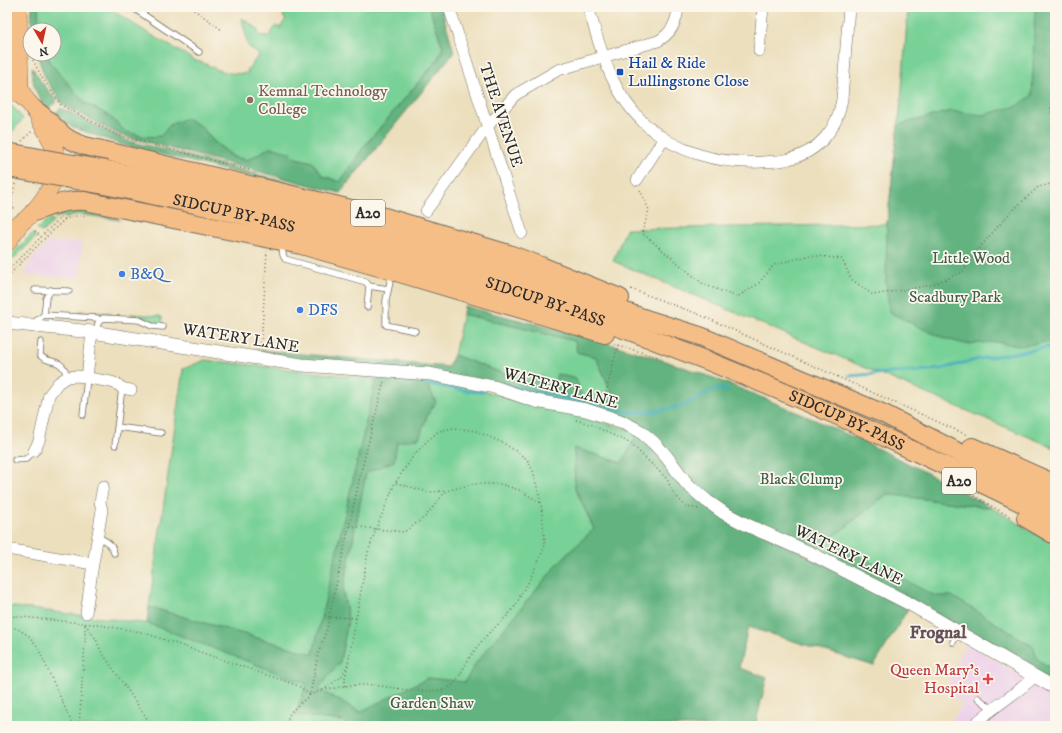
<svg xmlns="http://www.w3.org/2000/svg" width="1062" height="733" font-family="'IM FELL DW Pica',serif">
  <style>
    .built { fill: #edd1e9 }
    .green { fill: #78d196; stroke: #527e60 }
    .forest { fill: #62b37f; stroke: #466f55 }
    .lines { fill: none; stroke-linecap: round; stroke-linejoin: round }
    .stream { stroke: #41afbd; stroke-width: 3 }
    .service-casing { stroke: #6f6a5e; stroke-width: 7 }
    .minor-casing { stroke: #6f6a5e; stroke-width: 12 }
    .tertiary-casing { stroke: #6f6a5e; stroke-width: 14 }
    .primary-casing { stroke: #6f6a5e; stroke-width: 18 }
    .trunk-casing { stroke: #6f6a5e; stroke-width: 20 }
    .path { stroke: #6f6a5e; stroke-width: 1.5; stroke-dasharray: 1 3; stroke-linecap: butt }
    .service { stroke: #fff; stroke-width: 5.5 }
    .minor { stroke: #fff; stroke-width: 11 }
    .tertiary { stroke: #fff; stroke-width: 13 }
    .primary { stroke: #f6be87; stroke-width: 17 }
    .trunk { stroke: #f6be87; stroke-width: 18 }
    .trunk-bridge-casing { stroke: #6f6a5e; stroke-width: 20; stroke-linecap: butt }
    .trunk-bridge { stroke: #f6be87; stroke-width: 18 }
    .transit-dot { fill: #1a4fb4; stroke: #fbf7ec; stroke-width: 1.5 }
    .education-dot { fill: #8d6e63; stroke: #fbf7ec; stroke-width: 1.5 }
    .shop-dot { fill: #3f7fe0; stroke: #fbf7ec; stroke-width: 1.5 }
    .health-dot { fill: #e0444e; stroke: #fbf7ec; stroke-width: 1.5 }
    .labels { text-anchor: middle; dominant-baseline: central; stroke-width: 3.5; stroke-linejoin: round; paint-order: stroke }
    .shield { fill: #fbf7ec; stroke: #696865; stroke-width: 1 }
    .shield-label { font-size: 15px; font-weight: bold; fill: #2b2b2b }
    .transit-label { font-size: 16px; fill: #164399; stroke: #fbf7ec; text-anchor: start }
    .education-label { font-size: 16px; fill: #785e54; stroke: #fbf7ec; text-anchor: start }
    .street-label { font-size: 16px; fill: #2b2b2b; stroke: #fbf7ec }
    .park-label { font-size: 16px; fill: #425d4b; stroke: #fbf7ec }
    .shop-label { font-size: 16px; fill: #366cbe; stroke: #fbf7ec; text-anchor: start }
    .health-label { font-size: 16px; fill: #be3a42; stroke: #fbf7ec; text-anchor: end }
    .quarter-label { font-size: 18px; font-weight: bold; fill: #66505c; stroke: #fbf7ec }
  </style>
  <rect width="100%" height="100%" fill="#fbf7ec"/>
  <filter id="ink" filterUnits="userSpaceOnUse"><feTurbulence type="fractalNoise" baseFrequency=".025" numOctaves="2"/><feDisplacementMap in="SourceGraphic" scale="8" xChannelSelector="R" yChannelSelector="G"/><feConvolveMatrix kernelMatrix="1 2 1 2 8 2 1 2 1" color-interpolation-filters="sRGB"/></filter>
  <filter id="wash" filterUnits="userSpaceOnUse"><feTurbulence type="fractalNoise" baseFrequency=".012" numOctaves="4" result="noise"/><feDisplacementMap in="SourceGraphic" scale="16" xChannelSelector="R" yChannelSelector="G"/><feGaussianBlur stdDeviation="0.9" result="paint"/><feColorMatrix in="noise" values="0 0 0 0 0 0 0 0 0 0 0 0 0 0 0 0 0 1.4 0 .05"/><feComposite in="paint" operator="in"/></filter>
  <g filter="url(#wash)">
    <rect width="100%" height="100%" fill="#ecdfbd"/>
    <path class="built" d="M50 241 82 243 80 278 24 275 31 260Z
      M966 643 1055 695V726H949L963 703 943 693Z"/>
    <path class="green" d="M38 7H107L143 30 196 61C203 62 207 65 214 68 225 74 236 74 248 73L247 69H248L259 55 248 46 242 18 258 29V34L262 36 266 35 268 37 276 26 280 28 286 19 283 17 284 14 274 7H429L443 47 438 59 363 148 340 182 323 176 312 162 296 158 288 152 271 147 260 153 247 160 234 157 213 141 202 127 170 125 161 136 147 137 126 132 108 115 85 103 50 63 47 54H54V30H39Z
      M908 7H1055V448L613 261 626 229 887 224 901 102Z
      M9 35 10 37 11 77 7 76V37Z
      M7 102 15 109 23 119 11 133 7 148Z
      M85 209 103 214 120 220 78 214 65 218 62 216 56 218 54 216 61 214V212L65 210Z
      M50 219 54 221 43 231 40 232 37 229 45 223Z
      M33 233 35 235V238L7 265V260L8 258Z
      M79 311 111 313V314C103 317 89 315 80 313Z
      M130 314 160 316 162 317V324C155 323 150 321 143 318 138 317 134 316 130 314Z
      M463 314 575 341 577 352 596 357 615 400H583L557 375 552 392 454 355Z
      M205 360 376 379 313 654 149 607 183 369Z
      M423 376 571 413 638 433 622 463 574 448 575 488 594 529 561 560 476 663 465 683 428 678 361 712 318 689 340 662 348 620 343 591 366 472 394 461 397 442 419 438 428 414 436 402Z
      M887 494 992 508 1055 545V690L815 551Z
      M7 606 151 624 308 684 295 715 342 721 347 726H7Z"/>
    <path class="forest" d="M32 7H38L39 30H32L31 17Z
      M429 7H441L454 52 340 193 120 135 63 105 45 78 37 54H47L50 63 85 103 108 115 126 132 146 137 161 136 170 125 186 118 202 127 213 141 233 157 247 160 260 153 270 147 288 152 296 158 312 162 323 176 340 182 363 148 438 59 443 47Z
      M1035 7H1055V341L1019 346 997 342 965 344 946 339 921 328 889 312 886 281 887 224 898 125 951 111 983 115 1017 106 1032 96Z
      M32 67 40 80 57 101 50 107 46 108C36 96 32 82 32 67Z
      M61 108 125 140 226 166 326 193H320L123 145 80 130 62 122 58 119 56 112Z
      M464 306C547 327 631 347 711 377 777 403 843 431 907 463 936 477 964 493 992 508L887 494 815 551 727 509 691 481 655 438 532 394 301 360 256 350 448 367 454 355 526 382 541 376 552 392 557 374 576 379 583 400H615L596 357 577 352 575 341 463 314Z
      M423 376 436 402 428 414 419 438 397 442 394 461 366 473 343 591 348 620 340 662 318 689 360 712 428 678 465 682 476 663 561 560 594 529 575 488 574 448 622 463 638 433 685 486 810 557 908 609 874 666 748 627 739 668 767 677 755 726H347L342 721 295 715 307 684 147 623 149 607 313 654 376 379Z
      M838 545 935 596H952L1034 647 1037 659 1055 671V683L829 550Z"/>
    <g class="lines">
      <path class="stream" d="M849 376 941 369 979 359 1055 346
        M390 377 473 392 484 391
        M502 383 551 396 598 405
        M605 407 629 412 657 411 682 406 700 397 716 388 728 391"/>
    </g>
  </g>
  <g filter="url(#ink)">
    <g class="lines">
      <g class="service-casing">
        <path id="service" d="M132 7 199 52
          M282 245 283 255 285 259 366 282 369 286 367 307
          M392 273 386 300V325L415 331
          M369 286 388 289
          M35 290 69 291
          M44 315 97 318
          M32 324 44 315 46 298 51 290
          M96 333 98 323 103 318 139 320 152 326 163 327
          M41 342 40 355C47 365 63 356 67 377
          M83 415 87 378
          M117 427 161 433
          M115 445 122 388
          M15 460 26 459 34 451
          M98 538C106 540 112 544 114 553
          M953 642 958 632
          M978 698 992 709"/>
      </g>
      <g class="minor-casing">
        <path id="minor" d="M449 7 522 233
          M588 7C602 52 609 89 644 123 676 153 719 164 762 162 771 161 781 162 789 159 819 152 838 128 842 99L849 7
          M759 51 763 7
          M637 180 664 138
          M426 211 487 127 515 95 558 70 658 41C672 33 677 22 678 7
          M87 378 92 332
          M34 451 39 441 49 395 58 383 67 377 78 376 111 382 117 384 122 388 131 390
          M7 549 93 564 102 510 100 502 103 486
          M86 613 93 564
          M973 726C992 707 1017 694 1035 676"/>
      </g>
      <g class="tertiary-casing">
        <path id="tertiary" d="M7 323 92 332 302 365 430 374 494 387 536 401 586 410 620 421 640 431 653 442 666 456 687 484 707 501 724 513 747 525 812 554 910 604 1055 688"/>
      </g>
      <g class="primary-casing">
        <path id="primary" d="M18 7 20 87 23 95 27 101
          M7 88C18 92 29 101 35 111 37 113 38 116 39 119 59 151 66 168 42 201 36 209 30 217 21 223 17 226 12 226 7 228
          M7 243 20 224"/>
      </g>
      <g class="trunk-casing">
        <g id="trunk">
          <path d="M35 110C46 117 52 125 62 134 68 140 76 143 85 146L385 217 509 254 541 266 620 298"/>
          <path d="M107 170 186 186 275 206 369 230 461 257 536 281 646 319 700 336 884 414 1055 502"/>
          <path id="s1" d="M104 185C192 203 280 222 366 246 556 299 741 368 918 453 964 475 1010 496 1055 520"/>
          <path d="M34 212C51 206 68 199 85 201L281 241 301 245 393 271 605 334"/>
          <path d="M972 447 1055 484"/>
          <path d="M1026 518 1055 535"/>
        </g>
      </g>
      <path class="path" d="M195 7 193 9 222 30
        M1055 50 1052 102 1055 162
        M33 60 37 68 43 79 61 105 117 135 249 170
        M1052 104 1050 110 1052 114
        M22 141 32 131
        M15 184C13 194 10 202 15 211
        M640 190 649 210 642 233 703 284 737 297 758 284 774 265 811 255 842 259 851 279 873 295 931 285 963 272 981 246 1006 217 1038 187 1055 183
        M35 231 41 237
        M7 271 61 217 65 219
        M7 275H9L46 237 65 219 74 216H86
        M631 289 698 314 967 435
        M614 344 660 358
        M261 347 267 251
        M603 404 618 345
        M576 420 593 425 602 430 630 443 667 479 673 493 686 507 699 509
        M396 483 428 492 446 491
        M967 492 1012 518
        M350 526 404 532 425 517 446 491 473 484H500L519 490 541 503
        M329 617 361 472 384 381
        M7 620 12 616 92 624 142 632 299 686 310 695 318 654 327 629 329 617 356 618
        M85 624 96 639 101 651 152 726
        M7 626 18 629 29 636 37 646 66 710 73 726
        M345 686V678L348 664 368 552 376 529 395 483 414 455 427 441 439 431 453 428 476 431 503 443 514 450 527 459 533 471 541 503 545 544 542 553 529 581 522 592 516 605 508 615 487 635 477 647 470 657 458 678 452 686 444 690 429 691H416L373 685H353L323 690 341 677 348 664
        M7 718 14 724 22 726
        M79 726 85 642V624
        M285 726 290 713 297 706 310 695 323 690"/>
      <use href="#service" class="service"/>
      <use href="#minor" class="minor"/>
      <use href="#tertiary" class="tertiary"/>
      <use href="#primary" class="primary"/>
      <use href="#trunk" class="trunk"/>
      <g class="trunk-bridge-casing">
        <path id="trunk-bridge" d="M7 152 107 170
          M7 168 104 185"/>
      </g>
      <use href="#trunk-bridge" class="trunk-bridge"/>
    </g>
  </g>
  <rect class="transit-dot" x="616" y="68" width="8" height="8" rx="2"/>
  <circle class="education-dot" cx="250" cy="100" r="4"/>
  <g class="shop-dot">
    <circle cx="122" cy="274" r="4"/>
    <circle cx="300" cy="310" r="4"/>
  </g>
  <path class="health-dot" d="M986 673h4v4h4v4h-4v4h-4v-4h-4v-4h4z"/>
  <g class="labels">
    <g class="shield">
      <rect x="351" y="200" width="34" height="26" rx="3"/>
      <rect x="942" y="468" width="34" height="26" rx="3"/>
    </g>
    <g class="shield-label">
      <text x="368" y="213">A20</text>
      <text x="959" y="481">A20</text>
    </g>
    <g class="transit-label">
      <text x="628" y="63">Hail &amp; Ride<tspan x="628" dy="18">Lullingstone Close</tspan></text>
    </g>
    <g class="education-label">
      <text x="258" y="91">Kemnal Technology<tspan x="258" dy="18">College</tspan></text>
    </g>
    <g class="street-label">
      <text transform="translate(501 115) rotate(72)">THE AVENUE</text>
      <text stroke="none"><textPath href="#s1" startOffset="133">SIDCUP BY-PASS</textPath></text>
      <text stroke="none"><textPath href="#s1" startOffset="457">SIDCUP BY-PASS</textPath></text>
      <text transform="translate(241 338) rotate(9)">WATERY LANE</text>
      <text transform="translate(561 388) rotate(15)">WATERY LANE</text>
      <text stroke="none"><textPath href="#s1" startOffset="781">SIDCUP BY-PASS</textPath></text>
      <text transform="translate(849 555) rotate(26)">WATERY LANE</text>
    </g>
    <g class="park-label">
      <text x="971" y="258">Little Wood</text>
      <text x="955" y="297">Scadbury Park</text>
      <text x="801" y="479">Black Clump</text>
      <text x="432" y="703">Garden Shaw</text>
    </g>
    <g class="shop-label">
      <text x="130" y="274">B&amp;Q</text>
      <text x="308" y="310">DFS</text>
    </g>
    <g class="health-label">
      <text x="979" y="670">Queen Mary's<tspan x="979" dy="18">Hospital</tspan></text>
    </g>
    <g class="quarter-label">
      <text x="938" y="633">Frognal</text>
    </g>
  </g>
  <rect width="1062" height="733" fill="none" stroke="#fbf7ec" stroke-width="24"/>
  <g transform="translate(42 42) rotate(171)"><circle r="19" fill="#fbf7ec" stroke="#a8a59f"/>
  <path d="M0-3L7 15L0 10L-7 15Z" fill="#c8321e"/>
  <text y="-6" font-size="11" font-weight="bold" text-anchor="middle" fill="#2b2b2b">N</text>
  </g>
</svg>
